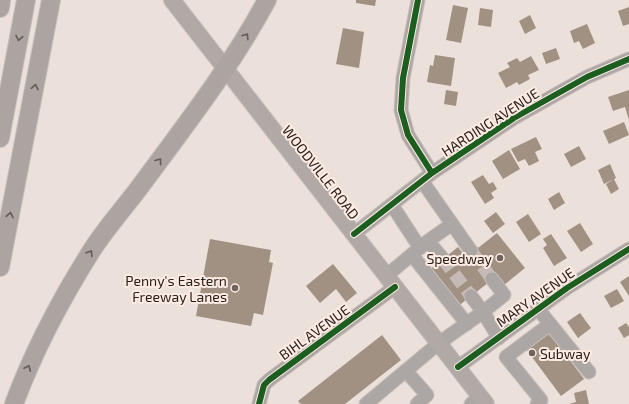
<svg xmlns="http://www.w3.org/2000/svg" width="629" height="404" font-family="'Exo 2',sans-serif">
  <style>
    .building { fill: #a19183 }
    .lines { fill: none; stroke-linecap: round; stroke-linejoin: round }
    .minor-tunnel { stroke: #c5bab5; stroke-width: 13; stroke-dasharray: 13 6; stroke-linecap: butt }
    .minor-casing { stroke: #c7beba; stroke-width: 15 }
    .major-casing { stroke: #c7beba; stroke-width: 18 }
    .highway-casing { stroke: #c7beba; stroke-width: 20 }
    .minor { stroke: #aca6a5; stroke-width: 13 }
    .major { stroke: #b0a9a5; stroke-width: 16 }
    .highway { stroke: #aba4a0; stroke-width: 18 }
    .cycleway-casing { stroke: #feebe3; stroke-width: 8 }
    .cycleway { stroke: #1b5e20; stroke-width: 6 }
    .oneway { stroke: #635b57 }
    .poi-dot { fill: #6d635f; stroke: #feebe3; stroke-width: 1.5 }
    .labels { text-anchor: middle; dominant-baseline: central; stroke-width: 4; stroke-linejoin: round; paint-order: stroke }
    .street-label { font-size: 14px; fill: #28201c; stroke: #feebe3 }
    .poi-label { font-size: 14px; fill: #28201c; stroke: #feebe3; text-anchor: end }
  </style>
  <rect width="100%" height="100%" fill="#ece0db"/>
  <path class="building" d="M356 0H376L375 6 356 3Z
    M453 5 468 8 461 43 446 40Z
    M629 7V24L623 26 618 11Z
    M480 8 493 10 491 27 478 25Z
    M530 15 536 28 525 34 519 21Z
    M587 24 595 43 583 49 579 41 574 43 570 31Z
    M343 28 364 32 359 68 336 64Z
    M556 48 560 59 546 64 542 53Z
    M435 55 455 58 451 86 427 82 430 65 433 66Z
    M531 56 539 70 528 75 530 79 519 85 517 82 506 88 498 73 510 67 507 63 517 58 520 62Z
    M446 90 458 92 456 106 444 104Z
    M629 90V120L625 107 613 111 608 97Z
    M624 122 629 135 609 144 603 131Z
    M536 137 542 149 535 152 539 161 529 166 525 159 518 162 511 149Z
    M579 146 586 159 571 167 564 154Z
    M509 150 520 169 503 179 492 161Z
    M610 164 616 178 604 184 598 170Z
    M483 175 489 184 493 182 497 189 491 193 494 198 485 204 471 182Z
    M614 179 619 189 611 194 606 184Z
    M559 192 565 203 554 210 548 199Z
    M496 212 505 224 493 233 484 221Z
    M528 214 541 234 529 242 516 222Z
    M580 223 593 244 581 252 567 231Z
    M497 233 525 268 504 285 497 276 457 307 428 271 458 247 465 256 477 246 478 248Z
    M551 234 567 258 554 266 543 248 547 245 543 239Z
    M210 239 271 250 269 262 273 263 263 315 254 313 251 326 196 316Z
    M333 264 357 293 346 302 336 289 320 303 306 286Z
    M629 276V296L620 282Z
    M617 289 624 301 611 308 604 296Z
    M580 313 591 328 578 338 567 322Z
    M626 323 629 327V335L624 338 618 328Z
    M549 332 584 379 561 396 526 349Z
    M382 335 401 360 345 404H301L298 401Z
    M586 390 589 404H569L576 402 574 393Z"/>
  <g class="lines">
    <path class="minor-tunnel" d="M471 251 492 279
      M443 259 471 296"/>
    <g class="minor-casing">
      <path id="minor" d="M418 0 403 78 401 110 408 135 432 173
        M422 181 471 251
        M392 205 420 248
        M354 234 432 173 514 118 587 77 629 59
        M428 241 452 224
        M412 255 467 324
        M386 276 428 241 443 259
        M492 279 504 295 483 312 499 338
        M538 309 589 372
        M458 367 567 288 629 249
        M406 371 427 395 417 404
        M259 404 264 385 269 380 395 287
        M366 404 439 343 483 312 471 296
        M471 404 480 396
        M537 404 541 400 506 357 550 324"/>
    </g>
    <g class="major-casing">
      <path id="major" d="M172 0 486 404"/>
    </g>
    <g class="highway-casing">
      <path id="highway" d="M0 8 1 0
        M0 138 26 0
        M0 267 51 0
        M14 404C34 350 61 299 92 250 106 228 124 208 139 188 184 127 231 67 267 0"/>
    </g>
    <use href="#minor" class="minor"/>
    <use href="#major" class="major"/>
    <use href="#highway" class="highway"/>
    <g class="cycleway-casing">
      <path id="cycleway" d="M418 0 403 78 401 110 408 135 432 173
        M354 234 432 173 514 118 587 77 629 59
        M458 367 567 288 629 249
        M259 404 264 385 269 380 395 287"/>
    </g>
    <use href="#cycleway" class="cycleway"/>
  </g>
  <defs><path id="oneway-chevron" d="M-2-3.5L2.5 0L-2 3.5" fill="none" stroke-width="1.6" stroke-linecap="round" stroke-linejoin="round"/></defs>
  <g class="oneway">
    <use href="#oneway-chevron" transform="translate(246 36) rotate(-57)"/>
    <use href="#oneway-chevron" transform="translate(19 38) rotate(101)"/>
    <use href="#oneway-chevron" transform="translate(35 87) rotate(-79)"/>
    <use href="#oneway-chevron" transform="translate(159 161) rotate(-53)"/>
    <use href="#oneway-chevron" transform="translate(10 215) rotate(-79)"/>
    <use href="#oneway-chevron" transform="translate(90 253) rotate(-58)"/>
    <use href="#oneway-chevron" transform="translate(28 368) rotate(-65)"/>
  </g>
  <g class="poi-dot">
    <circle cx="500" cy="258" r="4"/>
    <circle cx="235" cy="288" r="4"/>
    <circle cx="532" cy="353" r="4"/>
  </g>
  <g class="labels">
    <g class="street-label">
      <text transform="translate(490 122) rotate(-33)">HARDING AVENUE</text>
      <text transform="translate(321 172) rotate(52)">WOODVILLE ROAD</text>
      <text transform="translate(535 297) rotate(-35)">MARY AVENUE</text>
      <text transform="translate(314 332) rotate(-36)">BIHL AVENUE</text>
    </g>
    <g class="poi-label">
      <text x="492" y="258">Speedway</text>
      <text x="227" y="280">Penny's Eastern<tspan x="227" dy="16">Freeway Lanes</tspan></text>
      <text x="540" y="353" text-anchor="start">Subway</text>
    </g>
  </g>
</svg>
